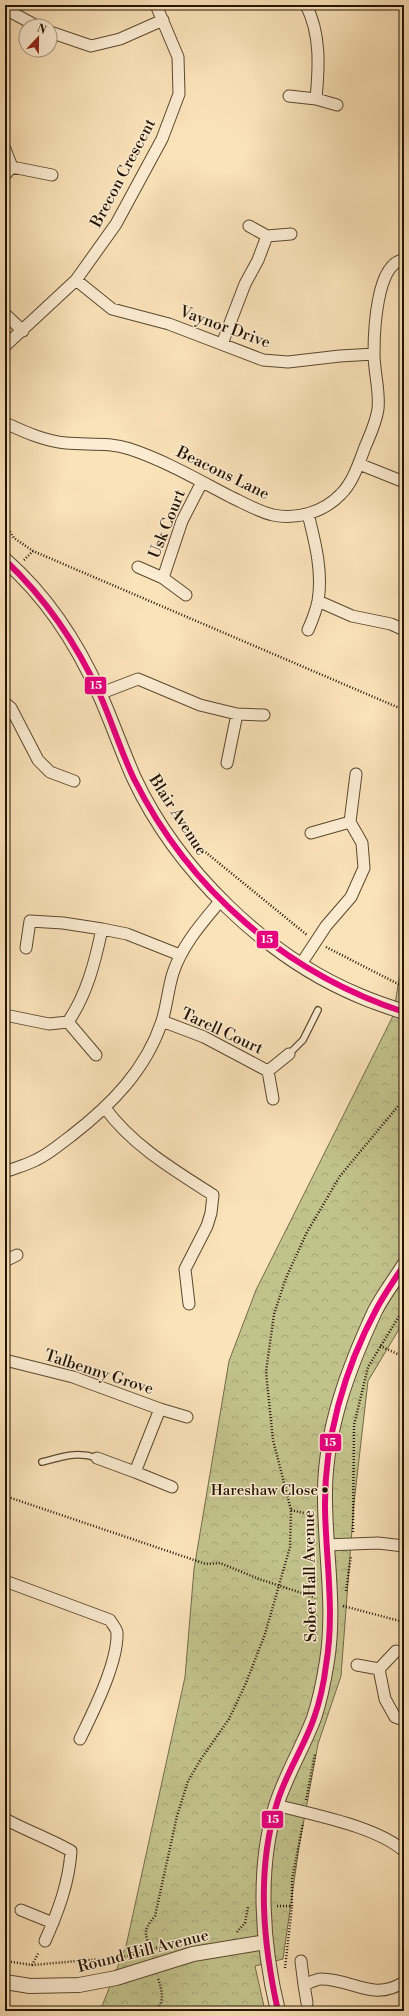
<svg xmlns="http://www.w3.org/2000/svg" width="409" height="2016" font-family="'Libre Bodoni',serif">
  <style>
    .park { fill: url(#park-crowns); stroke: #736b46 }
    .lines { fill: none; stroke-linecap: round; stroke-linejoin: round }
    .service-casing { stroke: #5a482e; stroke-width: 8 }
    .minor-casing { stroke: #5a482e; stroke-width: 13 }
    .tertiary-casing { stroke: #5a482e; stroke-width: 16 }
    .path { stroke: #241400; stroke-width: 2.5; stroke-dasharray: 1 2; stroke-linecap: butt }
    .service { stroke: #fcecd2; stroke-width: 5.5 }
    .minor { stroke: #fcecd2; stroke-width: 11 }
    .tertiary { stroke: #fcecd2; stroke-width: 14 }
    .bus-1-casing { stroke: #fcecd2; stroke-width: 9 }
    .bus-1 { stroke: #e5007d; stroke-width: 6 }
    .bus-dot { fill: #241400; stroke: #fcecd2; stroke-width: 1.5 }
    .labels { text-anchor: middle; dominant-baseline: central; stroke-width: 3; stroke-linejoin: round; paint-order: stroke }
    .bus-label { font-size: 15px; fill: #241400; stroke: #fcecd2; text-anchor: end }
    .street-label { font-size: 16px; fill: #241400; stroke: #fcecd2 }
    .line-badge { stroke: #fcecd2; stroke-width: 1.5 }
    .badge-label { font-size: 11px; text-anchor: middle; font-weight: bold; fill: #fff }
  </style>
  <defs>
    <pattern id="park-crowns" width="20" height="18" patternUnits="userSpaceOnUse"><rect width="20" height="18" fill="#c2c28c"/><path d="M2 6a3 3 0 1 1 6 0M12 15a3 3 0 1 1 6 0" fill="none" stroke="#a7a677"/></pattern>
  </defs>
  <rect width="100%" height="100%" fill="#fae2b9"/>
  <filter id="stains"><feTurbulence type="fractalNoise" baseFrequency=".005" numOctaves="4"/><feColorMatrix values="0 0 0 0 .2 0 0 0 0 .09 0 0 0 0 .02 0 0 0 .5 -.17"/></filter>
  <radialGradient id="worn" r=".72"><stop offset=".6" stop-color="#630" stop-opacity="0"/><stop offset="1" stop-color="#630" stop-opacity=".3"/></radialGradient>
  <path class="park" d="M404 949V1321L368 1381 354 1503 341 1676 318 1744 299 1847 283 1959 255 1966 265 2011H100L126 1946 185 1677 194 1569 229 1361 256 1290 393 1016Z"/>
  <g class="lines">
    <g class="service-casing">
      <path id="service" d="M289 1054 303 1040 318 1010
        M42 1462C62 1457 77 1451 97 1458"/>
    </g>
    <g class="minor-casing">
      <path id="minor" d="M5 9 37 26
        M50 32 91 46 120 39 163 20
        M289 96 316 99C319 67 321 34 306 5
        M316 99 337 105
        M5 149 12 167 5 175
        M12 167 52 175
        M267 236 291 234
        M76 280 112 309 169 324 263 360 288 362 340 356 374 354
        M5 314 23 331
        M222 344 245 284 258 260 267 236 249 226
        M5 346 76 280 116 224 162 139 179 94 178 57 156 5
        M5 423C25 432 44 441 66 443 88 445 109 442 130 449 166 461 198 480 231 497 244 503 259 512 273 515 297 520 324 512 341 494 353 482 359 463 365 447 370 435 376 423 378 409 380 391 374 372 374 354 374 333 376 262 404 260
        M359 464 404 482
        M308 514C315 542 323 572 318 601 316 611 312 621 308 630
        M138 567 163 578 182 521 202 482
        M163 578 186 595
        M318 601 352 616 391 624 404 630
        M99 694 138 679 200 705 237 714 264 715
        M5 703 11 708 38 760 50 772 74 781
        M227 763 237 714
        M311 833 350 822
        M26 948 30 921 63 923 102 929
        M301 964 326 926 351 897 364 868 362 843 350 822 356 774
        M5 1015 49 1024 68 1022C87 994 95 962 102 929L127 934 180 955
        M162 1021 204 1037 268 1071 273 1099
        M68 1022 96 1055
        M268 1071 289 1054
        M105 1108C133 1146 174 1170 213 1195L211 1213 207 1226 185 1269 189 1304
        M5 1172C15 1168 26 1165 36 1160 49 1154 60 1144 71 1136 111 1105 146 1070 162 1021 167 1005 168 989 173 973 182 945 202 923 221 900
        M5 1261 17 1255
        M5 1360 73 1377 160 1409 135 1472 172 1487
        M160 1409 187 1417
        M97 1458 135 1472
        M326 1545 378 1543 404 1546
        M5 1581 110 1620C112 1624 117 1629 117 1633 118 1663 93 1712 80 1739
        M396 1651 379 1669 385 1699 395 1717 404 1720
        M357 1665 379 1669
        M276 1805C313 1815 376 1826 404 1851
        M5 1819C27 1831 50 1839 71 1851 69 1883 58 1912 45 1941
        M21 1910 53 1923
        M301 1961 304 1985
        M307 2003 304 1985C309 1983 316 1979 321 1979 353 1979 373 2002 404 1982"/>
    </g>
    <g class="tertiary-casing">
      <path id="tertiary" d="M5 560C46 596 78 645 100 695 112 722 122 751 134 778 177 870 266 957 360 996 374 1002 389 1007 404 1012
        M5 1982 30 1986 79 1985 116 1978 193 1954 266 1942
        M278 2011C262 1946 256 1867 277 1803 287 1773 303 1747 314 1718 320 1700 324 1680 327 1661 336 1604 324 1547 325 1490 326 1427 349 1367 375 1311 383 1295 395 1280 404 1265"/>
    </g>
    <path class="path" d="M5 524 14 538 33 551 404 710
      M24 560 33 551
      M187 837 307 935
      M326 947 404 987
      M380 1346 404 1357
      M5 1496 206 1564 220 1563 259 1579 317 1598
      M291 1510 312 1515
      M353 1532 354 1425 368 1367 404 1308
      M346 1591 351 1556
      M343 1606 404 1622
      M306 1800 315 1754
      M277 1906H292V1880L303 1823
      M237 1932 245 1923 248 1907
      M151 1952C146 1933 141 1933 155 1916L177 1816 188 1781 201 1759 229 1719 246 1683 265 1634 290 1547 291 1510 273 1440 266 1372 274 1314 286 1278 306 1234 340 1176 404 1099
      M5 1961 32 1965 123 1957 185 1940
      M32 1965 39 1952
      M285 1968 292 1906
      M156 2011C165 2000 162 1991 158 1978"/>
    <use href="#service" class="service"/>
    <use href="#minor" class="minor"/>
    <use href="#tertiary" class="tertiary"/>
    <g class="bus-1-casing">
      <path id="bus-1" d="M5 560C46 599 77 644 100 695 112 722 121 752 134 779 190 891 286 973 404 1012
        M278 2011C263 1943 256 1871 277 1803 286 1773 304 1747 314 1718 320 1701 324 1682 326 1665 335 1613 326 1561 325 1509 324 1440 344 1369 377 1308 385 1293 395 1279 404 1265"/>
    </g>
    <use href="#bus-1" class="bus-1"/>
  </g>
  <circle class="bus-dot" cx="325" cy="1490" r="3.5"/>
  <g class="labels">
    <g class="bus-label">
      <text x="318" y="1490">Hareshaw Close</text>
    </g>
    <g class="street-label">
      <text transform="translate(123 173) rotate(-62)">Brecon Crescent</text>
      <text transform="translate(225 327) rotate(20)">Vaynor Drive</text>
      <text transform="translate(223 473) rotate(26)">Beacons Lane</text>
      <text transform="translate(167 524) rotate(-68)">Usk Court</text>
      <text transform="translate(178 815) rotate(57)">Blair Avenue</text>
      <text transform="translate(222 1031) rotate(25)">Tarell Court</text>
      <text transform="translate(99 1372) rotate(18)">Talbenny Grove</text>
      <text transform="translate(310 1576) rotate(-91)">Sober Hall Avenue</text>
      <text transform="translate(143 1951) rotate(-14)">Round Hill Avenue</text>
    </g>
  </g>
  <g class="line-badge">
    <rect x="84" y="676" width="23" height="19" rx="4" fill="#e5007d"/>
    <rect x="256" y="930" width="23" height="19" rx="4" fill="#e5007d"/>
    <rect x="319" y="1433" width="23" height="19" rx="4" fill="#e5007d"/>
    <rect x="261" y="1810" width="23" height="19" rx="4" fill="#e5007d"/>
  </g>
  <g class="badge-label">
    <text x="96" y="689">15</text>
    <text x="267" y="943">15</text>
    <text x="330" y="1446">15</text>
    <text x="273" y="1823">15</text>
  </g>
  <rect width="409" height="2016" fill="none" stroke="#fae2b9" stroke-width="20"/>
  <rect x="6" y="6" width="397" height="2004" fill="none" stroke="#241400" stroke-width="2"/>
  <rect x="10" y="10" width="389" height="1996" fill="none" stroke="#241400"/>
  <g transform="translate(38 38) rotate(22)"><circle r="19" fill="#fcecd2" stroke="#a6967e"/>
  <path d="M0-3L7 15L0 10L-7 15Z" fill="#8f2418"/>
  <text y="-6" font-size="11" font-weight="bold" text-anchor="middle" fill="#241400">N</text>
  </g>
  <rect width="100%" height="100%" filter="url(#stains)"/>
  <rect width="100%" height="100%" fill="url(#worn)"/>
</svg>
